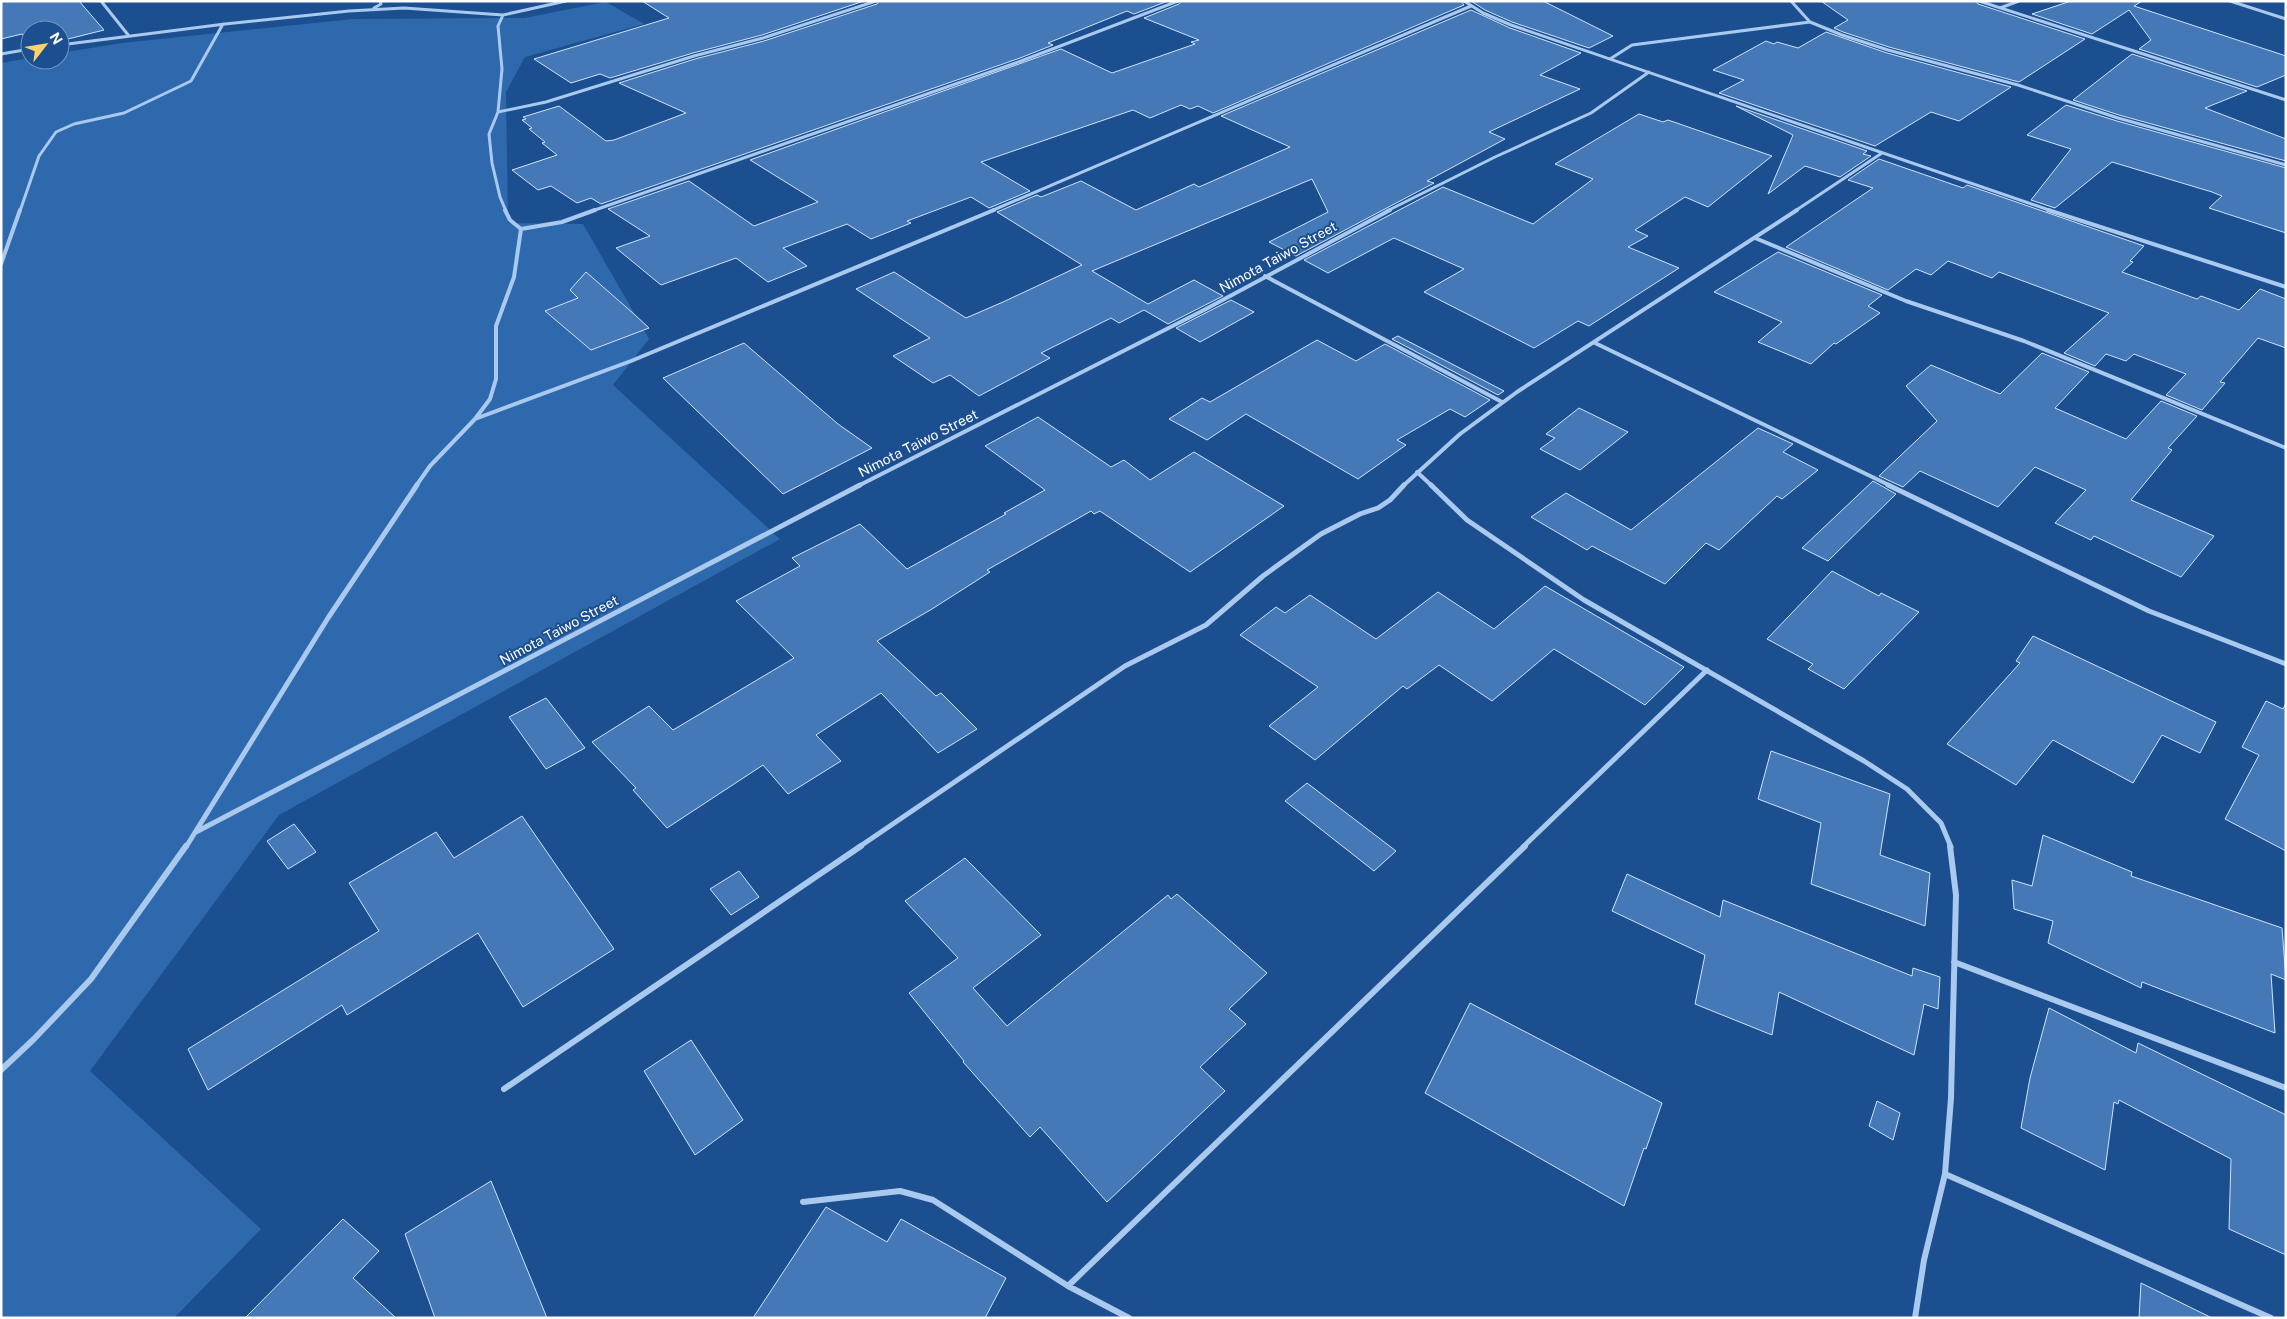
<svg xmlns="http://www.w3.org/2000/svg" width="2287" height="1319" font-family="'Public Sans',sans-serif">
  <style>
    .green { fill: #2e69ad }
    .building { fill: #4478b7; stroke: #cfe3fa }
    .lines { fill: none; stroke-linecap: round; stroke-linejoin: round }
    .street-far3 { stroke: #a9c9ee; stroke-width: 3 }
    .street-far2 { stroke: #a9c9ee; stroke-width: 4 }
    .street-far1 { stroke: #a9c9ee; stroke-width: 5 }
    .street { stroke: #a9c9ee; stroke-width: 6 }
    .labels { text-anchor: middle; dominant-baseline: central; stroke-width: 4; stroke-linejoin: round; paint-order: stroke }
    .street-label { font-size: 14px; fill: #fff; stroke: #1b4f8f }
  </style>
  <rect width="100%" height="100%" fill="#1b4f8f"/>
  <path class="green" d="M606 2 644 24 525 57 506 92 508 223 583 224 649 339 613 385 780 539 279 815 90 1071 261 1229 174 1318H1V63L30 58V60H60V53L122 43 353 19 524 18Z"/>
  <path class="building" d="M1 1H79L104 30 64 40 60 35V30H30V41L28 42 22 34 1 39Z
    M642 1H864L762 35 693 53 610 78 600 74 571 83 534 59 669 18Z
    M879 1H1168L1134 14 1127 11 1048 43 1053 45 1020 58 601 204 591 198 577 203 551 186 538 190 512 170 557 155 542 143 545 142 529 129 532 128 522 120 526 119 523 117 559 106 606 141 614 140 686 113 619 83 695 59 764 41 877 4Z
    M1181 1H1461L1464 5 1213 113 1198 106 1190 109 1181 105 1150 118 1133 110 981 162 1030 191 989 208 971 197 907 221 911 223 871 239 847 224 783 248 807 266 768 282 736 258 661 285 616 248 650 236 608 209 689 181 754 226 818 202 750 160 1061 49 1112 73 1195 44 1191 42 1199 40 1144 18 1179 4Z
    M1471 1H1543L1613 36 1589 48 1512 22 1485 10Z
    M1821 1H1976L1978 4 2085 39 2019 82 1889 47 1843 32 1834 28 1848 20Z
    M2071 1H2142L2134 6 2286 56V75L2257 87 2139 49 2151 40 2129 10 2092 34 2032 14Z
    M1471 10 1510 28 1581 53 1540 75 1580 89 1489 132 1505 139 1427 181 1434 183 1296 256 1269 242 1328 212 1312 179 1092 271 1148 304 1194 280 1223 296 1168 324 1144 310 1119 323 1111 318 1041 353 1050 358 979 396 950 375 933 383 893 356 930 338 856 289 894 272 966 318 1003 302 1082 265 997 212 1037 195 1041 197 1081 181 1136 210 1194 184 1199 187 1290 147 1221 116Z
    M1826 32 1887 53 2011 87 1959 121 1931 112 1875 146 1719 93 1744 80 1713 70 1766 41 1774 44 1777 42 1798 48Z
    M2132 54 2247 91 2205 108 2286 139V161L2119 115 2073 100Z
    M2066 105 2117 121 2286 168V233L2209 208 2222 196 2212 192 2112 162 2055 208 2031 200 2071 149 2027 135Z
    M1736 106 1867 151 1863 154 1871 156 1840 177 1805 166 1768 194 1793 135Z
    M1639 114 1663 122 1668 120 1772 156 1708 207 1685 197 1635 230 1648 236 1628 247 1679 268 1589 326 1578 321 1534 348 1424 292 1464 269 1394 238 1328 273 1304 260 1443 187 1533 224 1593 179 1555 164Z
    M1879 159 1963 188 1967 185 2144 246 2130 261 2133 262 2122 272 2197 299 2201 296 2239 310 2260 289 2286 299V348L2258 338 2220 382 2225 383 2202 410 2166 395 2186 374 2134 354 2126 361 2106 354 2095 366 2064 353 2109 313 1999 272 1992 278 1948 261 1931 275 1916 269 1888 290 1786 247 1873 188 1848 180Z
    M1778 252 1882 295 1868 306 1880 313 1836 344 1834 343 1811 364 1758 342 1782 322 1714 292Z
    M586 272 634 314 649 328 591 350 545 311 578 298 570 290Z
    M1231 300 1254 312 1200 342 1176 328Z
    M1398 336 1504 391 1498 395 1392 339Z
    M1317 340 1356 361 1385 344 1490 400 1465 417 1450 409 1397 440 1406 445 1358 479 1246 414 1207 440 1169 419 1202 398 1210 402Z
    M744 343 838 424 872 448 783 494 663 378Z
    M2042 353 2089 372 2055 408 2126 439 2161 401 2197 416 2168 448 2172 450 2131 500 2214 536 2181 577 2094 536 2091 540 2055 523 2086 490 2035 467 1998 507 1920 471 1903 487 1879 476 1937 421 1906 386 1931 365 2000 394Z
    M1579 408 1628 432 1580 470 1540 449 1555 438 1546 434Z
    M1038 417 1111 467 1124 460 1150 480 1194 452 1284 506 1190 572 1100 511 1094 514 1091 511 987 570 990 572 932 609 877 641 936 696 941 693 977 729 938 753 881 693 816 735 841 761 788 794 763 765 667 828 633 790 636 788 592 742 649 706 673 730 794 658 736 601 800 566 792 558 860 524 907 569 1006 514 1004 513 1045 490 985 446Z
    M1758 428 1793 444 1783 452 1818 470 1782 499 1777 496 1719 550 1706 543 1665 584 1592 546 1587 550 1531 517 1566 493 1631 530Z
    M1873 481 1896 494 1828 561 1802 548Z
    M1832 571 1879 596 1881 593 1919 612 1844 689 1808 669 1813 664 1767 639Z
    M1545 586 1684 667 1645 705 1554 649 1492 701 1439 665 1407 689 1403 686 1315 760 1269 726 1318 687 1240 635 1276 607 1285 613 1310 595 1376 639 1438 592 1494 629Z
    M2033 636 2216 722 2200 753 2162 735 2133 783 2053 740 2016 785 1947 744 2020 663 2016 661Z
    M546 698 585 748 546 769 509 717Z
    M2266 701 2283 709 2286 703V851L2225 819 2259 755 2242 747Z
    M1771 751 1890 794 1880 855 1930 873 1925 926 1811 884 1821 823 1758 799Z
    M1307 783 1396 851 1374 871 1285 801Z
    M522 816 614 949 523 1007 478 933 347 1015 342 1005 208 1090 188 1049 379 931 349 883 436 832 454 858Z
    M294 824 316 852 288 869 267 841Z
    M2043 835 2132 872 2131 876 2282 928 2286 980 2271 974 2275 1033 2142 982 2141 988 2048 943 2053 921 2014 909 2012 880 2032 886Z
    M965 858 1041 935 973 988 1007 1026 1168 895 1171 899 1177 894 1267 973 1229 1009 1246 1024 1200 1067 1225 1091 1107 1202 1040 1127 1030 1137 963 1062 964 1061 909 993 958 958 905 901Z
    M739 871 759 897 731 915 710 889Z
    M1627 874 1720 917 1723 900 1912 976 1913 968 1940 977 1938 1009 1924 1004 1914 1055 1779 992 1772 1035 1695 1004 1705 955 1612 911Z
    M1470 1003 1662 1103 1646 1149 1644 1148 1624 1206 1425 1093Z
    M2049 1008 2136 1053 2138 1043 2286 1115V1255L2229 1229 2231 1159 2119 1100 2118 1104 2114 1102 2105 1170 2021 1128 2030 1078Z
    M691 1040 743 1120 695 1155 644 1071Z
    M1877 1101 1900 1113 1893 1140 1869 1126Z
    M491 1181 547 1318H435L405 1234Z
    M826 1207 887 1242 901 1219 1006 1278 985 1318H753Z
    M343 1219 379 1251 353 1278 396 1318H245Z
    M2141 1283 2212 1318H2139Z"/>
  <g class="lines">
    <path class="street-far3" d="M101 1 129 36
      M1464 1 1483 13 1511 25 2052 211
      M1791 1 1810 22 1842 35 1888 50 2018 85 2118 118 2286 165
      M1979 1 2286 100
      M2230 1 2286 19
      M374 8 381 4 380 1
      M2000 8 2019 1
      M503 15 498 26 502 69 498 112 489 134 492 163 500 197 506 211
      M60 45 225 24 349 11 404 8 503 15 566 1
      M1 54 30 49
      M1610 59 1632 45 1810 22
      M498 112 546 102 694 56 763 38 876 1
      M20 211 39 156 56 132 74 124 124 113 191 81 223 24
      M592 211 1021 61 1178 1
      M991 211 1471 6
      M1387 211 1495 157 1591 113 1649 72
      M1795 211 1882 153"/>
    <path class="street-far2" d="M505 210 510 220 521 229 562 222 595 210
      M2048 210 2286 287
      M1755 238 1906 301 2024 341 2286 448
      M1 264 20 210
      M1265 276 1502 402
      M1595 343 1891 486
      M475 419 631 361 994 210
      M1417 472 1432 486
      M416 486 430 466 475 419 490 399 496 379V326L514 277 521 229
      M858 486 1204 310 1390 210
      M1403 486 1460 434 1517 392 1797 210"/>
    <path class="street-far1" d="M1431 485 1467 520 1584 600 1864 761 1907 789 1941 823 1951 847
      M1888 485 2149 611 2286 664
      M196 832 860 485
      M186 847 328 618 417 485
      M859 847 1125 666 1206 625 1263 576 1321 534 1360 514 1378 508 1390 500 1404 485
      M1523 847 1707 670"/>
    <path class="street" d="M1954 962 2286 1088
      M1 1070 34 1039 91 979 186 846
      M504 1089 861 846
      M1945 1174 2271 1318
      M803 1202 900 1191 933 1200 1068 1286 1129 1318
      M1068 1286 1525 846
      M1915 1318 1924 1260 1945 1174 1951 1098 1956 895 1950 846"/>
  </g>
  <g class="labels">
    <g class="street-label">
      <text transform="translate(1278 257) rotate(-29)">Nimota Taiwo Street</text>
      <text transform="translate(918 443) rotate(-27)">Nimota Taiwo Street</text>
      <text transform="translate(559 630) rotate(-28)">Nimota Taiwo Street</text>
    </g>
  </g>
  <rect width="2287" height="1319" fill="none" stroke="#ffffff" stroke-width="5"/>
  <g transform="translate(45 45) rotate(59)"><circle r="24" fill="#1b4f8f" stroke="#7695bc"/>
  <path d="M0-4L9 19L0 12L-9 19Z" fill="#ffd166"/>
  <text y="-8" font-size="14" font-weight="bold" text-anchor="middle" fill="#ffffff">N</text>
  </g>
</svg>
